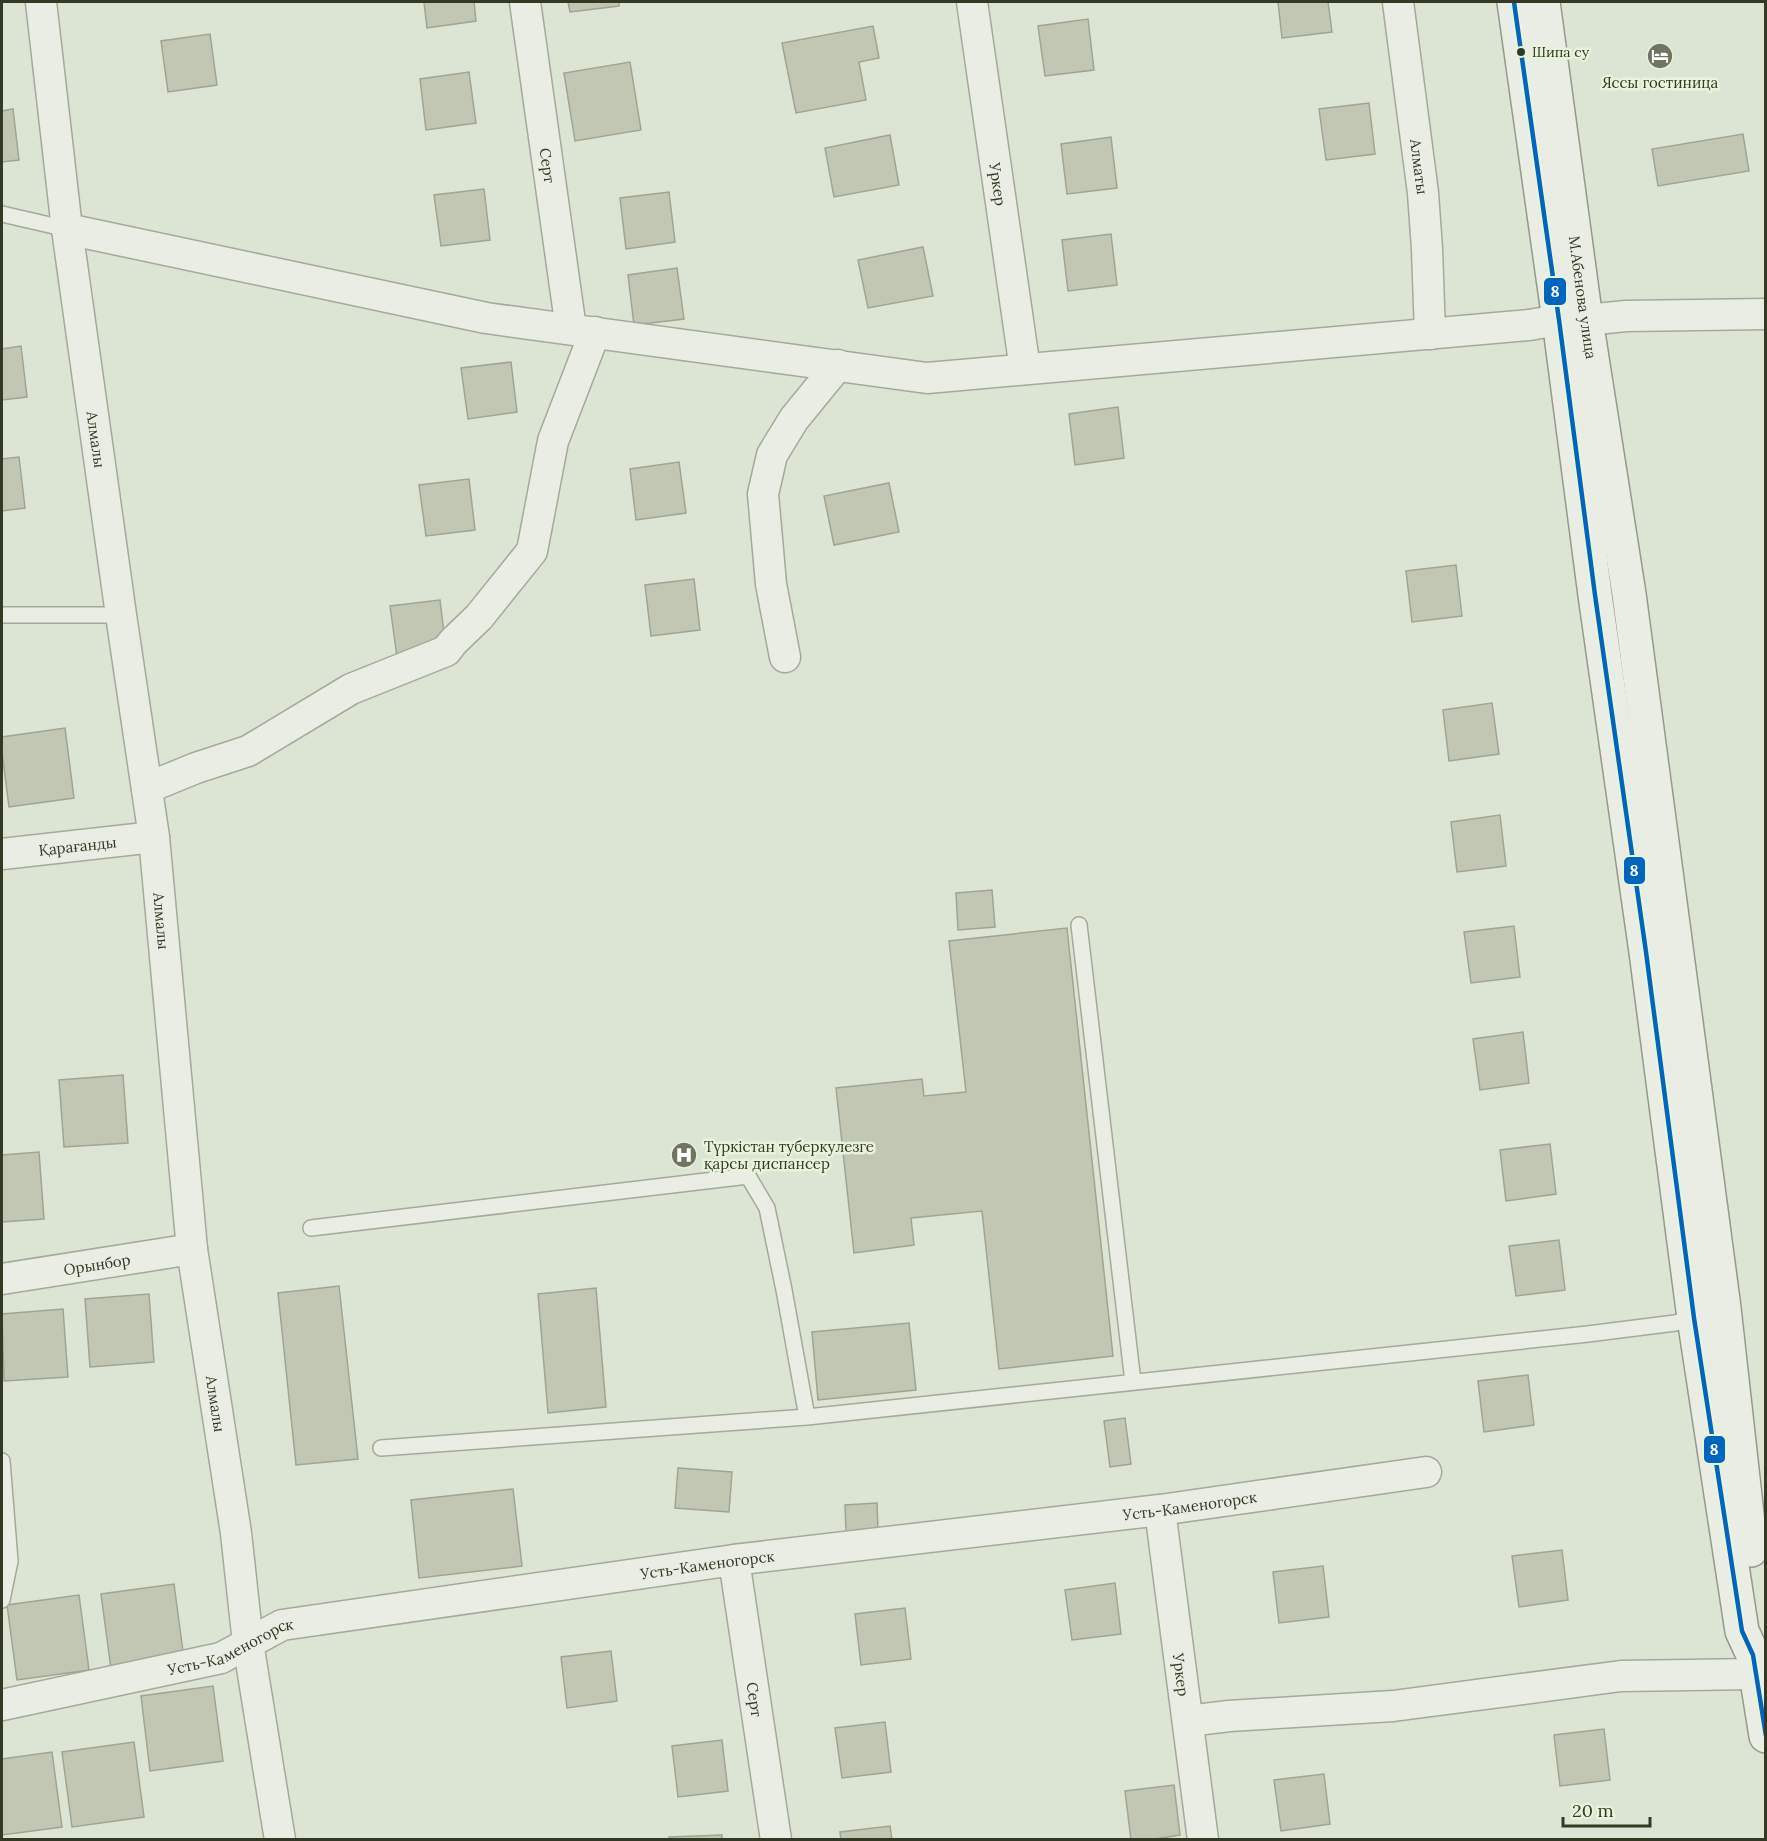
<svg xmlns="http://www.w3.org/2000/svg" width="1767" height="1841" font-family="Lora,serif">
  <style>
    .building { fill: #c2c7b4; stroke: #a0a492; stroke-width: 1.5 }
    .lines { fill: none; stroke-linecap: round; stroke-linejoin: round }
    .service-casing { stroke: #a4aa9b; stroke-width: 18 }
    .minor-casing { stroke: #a4aa9b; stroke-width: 33 }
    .secondary-casing { stroke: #949a8b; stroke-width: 36 }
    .service { stroke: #e9ede3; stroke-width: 15 }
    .minor { stroke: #e9ede3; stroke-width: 30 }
    .secondary { stroke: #e9ede3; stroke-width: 33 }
    .bus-1-casing { stroke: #e8f3db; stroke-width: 9 }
    .bus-1 { stroke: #0065bd; stroke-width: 4.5 }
    .bus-dot { fill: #343923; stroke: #e8f3db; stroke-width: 2 }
    .labels { text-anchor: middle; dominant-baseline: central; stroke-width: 5; stroke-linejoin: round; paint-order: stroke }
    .bus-label { font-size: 14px; fill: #343923; stroke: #e8f3db; text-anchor: start }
    .poi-label { font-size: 15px; fill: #343923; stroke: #e8f3db }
    .street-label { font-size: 15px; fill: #343923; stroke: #e8f3db }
    .line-badge { stroke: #e8f3db; stroke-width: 2 }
    .badge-label { font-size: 16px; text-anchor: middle; font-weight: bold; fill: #fff }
  </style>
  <rect width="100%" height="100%" fill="#dce4d3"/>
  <path class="building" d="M424 2H474L476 21 427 28Z
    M568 2H619V6L570 12Z
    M1278 2H1328L1332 32 1282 38Z
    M1088 19 1094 70 1045 76 1038 26Z
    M873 26 879 58 859 62 866 100 796 113 782 43Z
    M210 34 217 85 168 92 161 41Z
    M630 62 641 130 575 141 564 73Z
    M469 72 476 123 426 130 420 79Z
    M1369 103 1375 154 1326 160 1319 109Z
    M13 109 19 160 2 162V111Z
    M1743 134 1749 171 1658 186 1652 149Z
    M890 135 899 185 834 197 825 148Z
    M1111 137 1117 188 1067 194 1061 144Z
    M484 189 490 240 441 246 434 195Z
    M669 192 675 242 626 249 620 198Z
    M1111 234 1117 285 1068 291 1062 240Z
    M923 247 933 296 868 308 858 260Z
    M677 268 684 319 634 325 628 275Z
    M21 346 27 397 2 400V349Z
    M511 362 517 412 468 419 461 368Z
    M1118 407 1124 458 1075 465 1069 414Z
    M19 457 25 508 2 511V459Z
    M679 462 686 513 636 520 630 469Z
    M469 479 475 530 426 536 419 485Z
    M889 483 899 532 834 545 824 496Z
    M1456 565 1462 616 1412 622 1406 571Z
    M694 579 700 630 651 636 645 585Z
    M440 600 446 650 397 657 390 606Z
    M1492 703 1499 754 1449 761 1443 710Z
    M65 728 74 798 9 807 2 752V737Z
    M1500 815 1506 866 1457 872 1451 822Z
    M992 890 995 927 958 930 956 893Z
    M1514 926 1520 977 1471 983 1464 932Z
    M1067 928 1113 1356 999 1369 982 1211 911 1218 914 1245 854 1253 836 1088 922 1079 924 1096 966 1092 949 941Z
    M1523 1032 1529 1083 1480 1090 1473 1039Z
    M123 1075 128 1143 64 1147 59 1080Z
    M1550 1144 1556 1194 1506 1201 1500 1150Z
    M39 1152 44 1219 2 1222V1155Z
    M1559 1240 1565 1290 1516 1296 1509 1246Z
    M339 1286 358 1459 296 1465 278 1293Z
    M596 1288 606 1407 548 1413 538 1294Z
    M149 1294 154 1362 90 1367 85 1299Z
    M63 1309 68 1377 4 1381 2 1314Z
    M909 1323 916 1390 818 1400 812 1332Z
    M1528 1375 1534 1425 1484 1432 1478 1381Z
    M1125 1418 1131 1464 1110 1467 1104 1421Z
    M678 1468 732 1472 729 1512 675 1508Z
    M513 1489 522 1566 419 1578 411 1500Z
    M877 1503 878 1530 846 1531 845 1505Z
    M1562 1550 1568 1600 1519 1607 1512 1556Z
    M1323 1566 1329 1617 1279 1623 1273 1572Z
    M1115 1583 1121 1634 1072 1640 1065 1590Z
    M174 1584 184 1659 111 1669 101 1594Z
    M79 1595 89 1670 17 1680 7 1605Z
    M905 1608 911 1659 861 1665 855 1614Z
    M611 1651 617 1701 567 1708 561 1657Z
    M213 1686 223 1761 150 1771 141 1696Z
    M885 1722 891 1772 842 1778 835 1728Z
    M1604 1729 1610 1780 1560 1786 1554 1735Z
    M722 1740 728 1791 678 1797 672 1746Z
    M134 1742 144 1817 72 1827 62 1752Z
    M52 1752 62 1827 2 1835V1759Z
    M1324 1774 1330 1824 1281 1831 1274 1780Z
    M1174 1785 1180 1835 1149 1840H1131L1125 1791Z
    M890 1826 892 1840H841L840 1832Z
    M722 1835V1840H670L669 1837Z"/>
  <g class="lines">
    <g class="service-casing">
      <path id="service" d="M2 214 67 229
        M2 615H121
        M1079 925 1133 1382
        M311 1228 748 1176 767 1208 784 1290 807 1417
        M381 1448 807 1417 1588 1334 1675 1323 1694 1318
        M2 1461 10 1561 2 1600"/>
    </g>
    <g class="minor-casing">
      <g id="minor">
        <path id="s1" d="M41 2 67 229 121 615 154 837 192 1249 236 1533 248 1643 280 1840"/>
        <path id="s2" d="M525 2 571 329"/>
        <path id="s3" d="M972 2 1025 369"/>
        <path id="s4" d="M1398 2 1423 193 1427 249 1430 334"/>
        <path d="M67 229 486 318 927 378 1529 325 1559 320"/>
        <path d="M1586 320 1626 316 1766 314"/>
        <path d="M785 657 771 584 763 494 772 455 794 419 838 365"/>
        <path d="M147 788 196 768 248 751 351 689 446 651 453 642 479 617 532 551 553 441 595 332"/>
        <path id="s5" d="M2 854 154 837"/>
        <path id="s6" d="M2 1279 192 1249"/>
        <path id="s7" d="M1160 1510 1203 1840"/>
        <path id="s8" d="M734 1560 776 1840"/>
        <path id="s9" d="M2 1705 221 1658 282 1625 734 1560 1160 1510 1426 1472"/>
        <path d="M1188 1721 1229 1716 1393 1706 1621 1676 1756 1674"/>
      </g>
    </g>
    <g class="secondary-casing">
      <g id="secondary">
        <path d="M1514 2 1559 320 1595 595 1646 952 1694 1318 1742 1631 1753 1655 1766 1736"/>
        <path id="s10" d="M1543 2 1586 320 1629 594 1724 1308 1751 1550"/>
      </g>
    </g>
    <use href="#service" class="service"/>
    <use href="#minor" class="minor"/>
    <use href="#secondary" class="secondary"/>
    <g class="bus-1-casing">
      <path id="bus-1" d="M1514 2 1559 320 1595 595 1646 952 1694 1318 1742 1631 1753 1655 1766 1736"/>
    </g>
    <use href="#bus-1" class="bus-1"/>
  </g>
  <defs>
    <g id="hotel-disc" transform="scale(1.35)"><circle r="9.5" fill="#6f7561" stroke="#e8f3db"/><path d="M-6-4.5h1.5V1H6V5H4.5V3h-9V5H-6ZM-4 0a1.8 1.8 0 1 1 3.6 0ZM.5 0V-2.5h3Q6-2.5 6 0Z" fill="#fff"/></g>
    <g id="hospital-disc" transform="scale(1.35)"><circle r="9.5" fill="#6f7561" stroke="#e8f3db"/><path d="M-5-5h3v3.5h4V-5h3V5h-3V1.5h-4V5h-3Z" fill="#fff"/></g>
  </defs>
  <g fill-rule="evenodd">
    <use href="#hotel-disc" x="1660" y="56"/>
    <use href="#hospital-disc" x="684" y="1155"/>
  </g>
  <circle class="bus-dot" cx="1521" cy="52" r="5"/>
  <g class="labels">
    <g class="bus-label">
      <text x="1532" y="52">Шипа су</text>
    </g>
    <g class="poi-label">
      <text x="1660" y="82">Яссы гостиница</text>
      <text x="704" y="1146" text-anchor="start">Түркістан туберкулезге<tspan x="704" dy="17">қарсы диспансер</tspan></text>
    </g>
    <g class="street-label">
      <text stroke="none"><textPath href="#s2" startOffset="165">Серт</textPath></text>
      <text stroke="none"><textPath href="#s4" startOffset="166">Алматы</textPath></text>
      <text stroke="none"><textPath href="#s3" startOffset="184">Уркер</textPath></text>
      <text stroke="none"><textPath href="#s10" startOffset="298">М.Абенова улица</textPath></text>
      <text stroke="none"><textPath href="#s1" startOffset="441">Алмалы</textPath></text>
      <text stroke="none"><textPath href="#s5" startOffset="76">Қарағанды</textPath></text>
      <text stroke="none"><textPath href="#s1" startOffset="927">Алмалы</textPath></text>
      <text stroke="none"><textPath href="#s6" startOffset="96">Орынбор</textPath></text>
      <text stroke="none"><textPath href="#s1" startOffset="1413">Алмалы</textPath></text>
      <text stroke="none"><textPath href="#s9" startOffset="1209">Усть-Каменогорск</textPath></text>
      <text stroke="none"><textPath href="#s9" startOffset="723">Усть-Каменогорск</textPath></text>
      <text stroke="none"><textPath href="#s9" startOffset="237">Усть-Каменогорск</textPath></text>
      <text stroke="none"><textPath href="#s7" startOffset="166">Уркер</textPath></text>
      <text stroke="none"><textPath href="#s8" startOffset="141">Серт</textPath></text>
    </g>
  </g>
  <g class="line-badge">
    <rect x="1543" y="277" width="24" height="29" rx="6" fill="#0065bd"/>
    <rect x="1623" y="856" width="23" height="29" rx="6" fill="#0065bd"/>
    <rect x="1703" y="1435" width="23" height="29" rx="6" fill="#0065bd"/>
  </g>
  <g class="badge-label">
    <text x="1555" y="297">8</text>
    <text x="1634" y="876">8</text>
    <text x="1714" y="1455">8</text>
  </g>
  <rect width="1767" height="1841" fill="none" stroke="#343923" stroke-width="6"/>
  <path d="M1563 1817v9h87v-9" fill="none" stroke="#343923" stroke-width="3"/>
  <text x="1572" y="1817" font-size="18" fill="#343923" stroke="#e8f3db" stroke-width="4.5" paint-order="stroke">20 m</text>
</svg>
